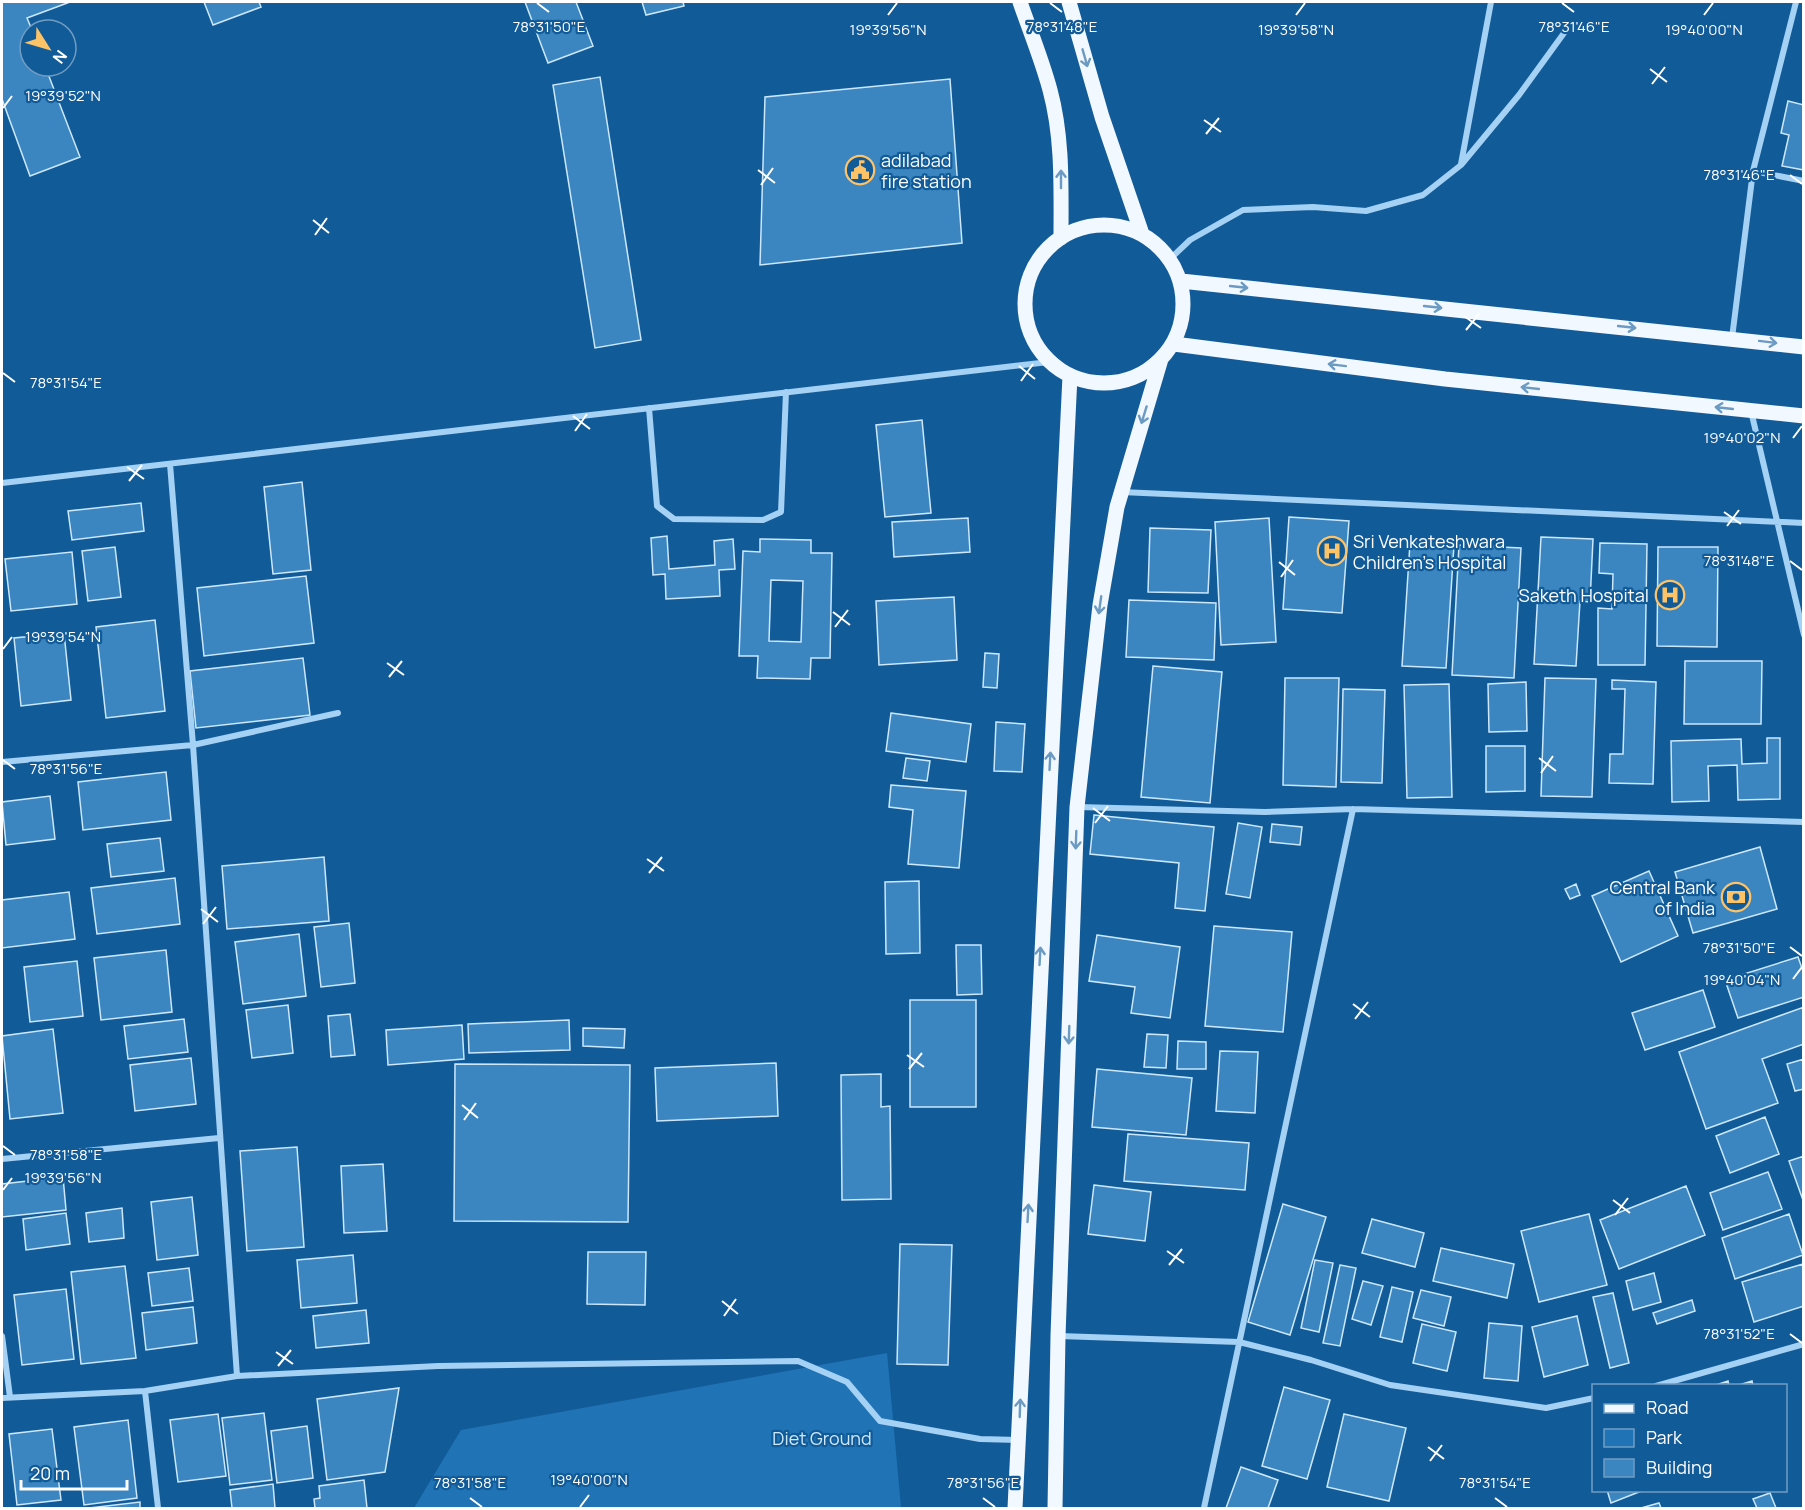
<svg xmlns="http://www.w3.org/2000/svg" width="1805" height="1510" font-family="Manrope,sans-serif">
  <style>
    .green { fill: #2074b6 }
    .building { fill: #3b85c1; stroke: #cce8fd; stroke-width: 1.5; fill-rule: evenodd }
    .lines { fill: none; stroke-linecap: round; stroke-linejoin: round }
    .street { stroke: #a4d1f4; stroke-width: 6 }
    .primary { stroke: #f1f8ff; stroke-width: 15 }
    .oneway { stroke: #6b9ac2 }
    .ticks { fill: none; stroke: #fff; stroke-width: 2 }
    .labels { text-anchor: middle; dominant-baseline: central; stroke-width: 4.5; stroke-linejoin: round; paint-order: stroke }
    .poi-label { font-size: 18px; fill: #fff; stroke: #125b99; text-anchor: start }
    .park-label { font-size: 18px; fill: #cce8fd; stroke: #125b99 }
    .ticks-label { font-size: 15px; text-anchor: middle; fill: #fff; stroke: #125b99; stroke-width: 4.5; stroke-linejoin: round; paint-order: stroke }
  </style>
  <rect width="100%" height="100%" fill="#125b99"/>
  <path class="green" d="M887 1353 901 1508H414L461 1430Z"/>
  <path class="building" d="M2 2H70L27 18 32 30 30 66H45L80 157 30 176 2 99Z
    M204 2H259L261 7 213 25Z
    M525 2H576L593 46 548 63Z
    M642 2H683L684 6 646 15Z
    M600 77 641 340 595 348 553 85Z
    M950 79 962 243 760 265 765 97Z
    M1788 101 1804 105V170L1782 166 1789 135 1781 133Z
    M922 420 931 513 885 517 876 425Z
    M302 482 311 570 273 574 264 487Z
    M141 503 144 531 72 540 68 511Z
    M1289 517 1349 521 1342 613 1283 609Z
    M968 518 970 552 894 557 892 522Z
    M1269 518 1276 642 1221 645 1215 522Z
    M1150 528 1211 530 1208 593 1148 592Z
    M667 536 669 569 715 565 714 541 733 539 735 569 719 570 720 596 666 599 665 574 653 575 651 538Z
    M1541 537 1593 539 1590 602 1580 601 1576 666 1534 664Z
    M760 539 811 540V553H832L830 658H811L810 679 757 678 758 656H739L743 551 760 552ZM771 580 803 581 801 642 769 641Z
    M1410 543 1454 545 1446 668 1402 666Z
    M1600 543 1647 544 1645 665H1598V608L1612 609 1613 574 1599 573Z
    M1459 545 1521 548 1514 678 1452 675Z
    M115 547 121 597 88 601 82 551Z
    M1658 547H1718L1717 647 1657 646Z
    M72 552 77 604 11 611 5 559Z
    M306 576 314 643 204 656 197 588Z
    M954 597 957 660 879 665 876 601Z
    M1129 600 1216 603 1214 660 1126 657Z
    M155 620 165 711 106 718 96 627Z
    M64 633 71 700 21 706 14 638Z
    M985 653 999 654 997 688 983 687Z
    M303 658 310 715 196 728 190 671Z
    M1685 661H1762L1761 724H1684Z
    M1153 666 1222 672 1210 803 1141 797Z
    M1285 678H1339L1336 787 1283 785Z
    M1545 678 1596 679 1592 797 1541 796Z
    M1612 680 1656 682 1653 784 1609 783 1610 754H1623L1625 689H1612Z
    M1526 682 1527 731 1489 732 1488 684Z
    M1449 684 1452 797 1407 798 1404 685Z
    M1343 689 1385 690 1382 783 1341 782Z
    M891 713 971 724 966 762 886 751Z
    M996 722 1025 724 1022 772 994 771Z
    M1767 738H1780V799L1738 800 1737 765 1708 766 1709 801 1672 802 1671 741 1741 739 1742 764 1767 763Z
    M1486 746H1525V791L1486 792Z
    M906 758 930 761 927 781 903 778Z
    M166 772 171 820 83 830 78 782Z
    M891 785 966 791 959 868 908 864 913 810 889 807Z
    M50 796 55 839 6 845 2 802Z
    M1094 815 1214 827 1205 911 1175 908 1179 863 1090 854Z
    M1238 823 1262 827 1250 898 1226 894Z
    M1272 824 1302 827 1300 845 1270 842Z
    M160 838 164 871 111 877 107 844Z
    M1760 847 1777 909 1693 933 1675 872Z
    M324 857 329 921 227 929 222 866Z
    M1649 871 1678 936 1621 962 1592 896Z
    M175 878 180 924 97 934 91 888Z
    M919 881 920 953 886 954 885 882Z
    M1576 884 1580 895 1570 899 1565 889Z
    M69 892 75 939 2 948V900Z
    M349 923 355 983 321 987 314 927Z
    M1214 926 1292 932 1283 1032 1205 1026Z
    M299 934 306 996 243 1004 235 942Z
    M1097 935 1180 947 1170 1018 1131 1013 1135 987 1089 981Z
    M956 945H981L982 994 957 995Z
    M166 950 172 1012 101 1020 94 958Z
    M1798 957 1804 974V997L1738 1018 1725 980Z
    M77 961 83 1016 30 1022 24 967Z
    M1703 990 1715 1027 1645 1050 1632 1013Z
    M910 1000H976V1107H910Z
    M288 1005 293 1053 252 1058 246 1010Z
    M1804 1007V1044L1762 1059 1778 1103 1706 1129 1679 1052Z
    M350 1014 355 1055 331 1057 328 1016Z
    M184 1019 188 1052 128 1059 124 1026Z
    M569 1020 570 1050 469 1053 468 1024Z
    M462 1025 464 1059 388 1065 386 1030Z
    M583 1028 625 1029 624 1048 583 1046Z
    M53 1029 63 1113 10 1119 2 1036Z
    M1147 1034 1168 1035 1166 1068 1144 1067Z
    M1178 1041 1206 1042V1069H1177Z
    M1220 1051 1258 1052 1255 1113 1216 1111Z
    M191 1058 196 1104 135 1111 130 1065Z
    M1804 1059V1089L1795 1091 1787 1064Z
    M776 1063 778 1116 657 1121 655 1068Z
    M455 1064 630 1065 628 1222 454 1221Z
    M1097 1069 1192 1078 1186 1135 1092 1127Z
    M881 1074V1107L890 1106 891 1199 842 1200 841 1075Z
    M1765 1117 1779 1154 1730 1173 1716 1136Z
    M1128 1134 1249 1143 1245 1190 1124 1181Z
    M297 1147 304 1247 247 1251 240 1151Z
    M1804 1156V1203L1789 1161Z
    M383 1164 387 1231 344 1233 341 1166Z
    M1768 1172 1782 1209 1723 1230 1710 1193Z
    M63 1177 66 1210 2 1217V1184Z
    M1094 1185 1151 1192 1145 1241 1088 1234Z
    M1686 1186 1705 1235 1619 1269 1600 1220Z
    M192 1197 198 1255 157 1260 151 1202Z
    M1283 1204 1326 1217 1290 1335 1248 1322Z
    M122 1208 124 1238 89 1242 86 1213Z
    M66 1213 70 1244 26 1250 23 1219Z
    M1589 1214 1607 1285 1539 1302 1521 1231Z
    M1789 1214 1803 1255 1735 1279 1722 1238Z
    M1372 1219 1424 1233 1415 1267 1362 1253Z
    M900 1244 952 1245 948 1365 897 1364Z
    M1441 1248 1514 1264 1507 1298 1433 1281Z
    M588 1252H646L645 1305 587 1304Z
    M353 1255 357 1303 301 1308 297 1260Z
    M1315 1260 1333 1263 1319 1332 1301 1328Z
    M1803 1264 1804 1306 1754 1322 1742 1282Z
    M1340 1265 1356 1268 1340 1346 1323 1343Z
    M125 1266 136 1358 81 1364 71 1272Z
    M189 1268 193 1301 152 1306 148 1273Z
    M1654 1273 1661 1302 1633 1310 1626 1281Z
    M1363 1281 1383 1286 1371 1325 1352 1319Z
    M1392 1287 1413 1292 1402 1342 1380 1337Z
    M66 1289 74 1359 22 1365 14 1295Z
    M1421 1290 1451 1297 1444 1326 1413 1318Z
    M1613 1293 1629 1363 1610 1368 1593 1297Z
    M1692 1300 1695 1311 1657 1324 1653 1313Z
    M193 1307 197 1343 146 1350 142 1313Z
    M366 1310 369 1343 316 1348 313 1316Z
    M1577 1316 1588 1365 1544 1377 1532 1327Z
    M1489 1323 1522 1326 1518 1381 1484 1378Z
    M1422 1324 1456 1332 1447 1371 1413 1363Z
    M1728 1381 1729 1386H1713Z
    M1752 1381 1753 1386H1736Z
    M1284 1387 1330 1400 1307 1479 1262 1466Z
    M399 1388 385 1472 327 1480 317 1399Z
    M264 1413 272 1480 230 1485 222 1418Z
    M218 1414 226 1476 178 1482 170 1420Z
    M1344 1414 1406 1428 1389 1501 1327 1487Z
    M128 1420 137 1498 84 1505 74 1427Z
    M307 1426 313 1478 277 1483 271 1431Z
    M52 1429 61 1500 17 1505 9 1434Z
    M1241 1467 1278 1480 1268 1508H1226Z
    M364 1480 367 1508H315L314 1499 320 1498 319 1486Z
    M273 1484 275 1508H232L230 1490Z
    M1607 1490H1644L1611 1503Z
    M1770 1493 1776 1508H1757L1753 1499Z
    M140 1502V1508H89Z
    M1659 1503 1661 1508H1641Z"/>
  <g class="lines">
    <path class="street" d="M1461 164 1491 2
      M1753 171 1804 181
      M1170 259 1190 240 1243 210 1313 207 1366 211 1423 195 1461 165 1519 95 1564 33
      M1732 338 1753 171 1796 2
      M649 408 657 506 674 519 763 520 781 512 786 392
      M1751 411 1804 635
      M170 464 193 745 237 1376
      M2 483 1049 362
      M1121 492 1804 523
      M2 762 193 745 338 713
      M1078 807 1265 812 1353 809 1804 822
      M2 1159 219 1138
      M2 1336 10 1397
      M1059 1336 1239 1342 1311 1360 1390 1385 1546 1408 1594 1398
      M1656 1386 1804 1344
      M145 1391 158 1508
      M2 1398 145 1391 237 1376 438 1366 798 1361 847 1382 880 1421 980 1439 1019 1440
      M1204 1508 1353 809"/>
    <path class="primary" d="M1020 2C1030 31 1042 60 1050 90 1063 138 1061 188 1061 238
      M1069 2 1102 117 1142 234
      M1025 304a79 79 0 1 1 158 0a79 79 0 1 1-158 0Z
      M1181 281 1804 347
      M1174 344 1445 379 1804 416
      M1015 1508 1070 376
      M1055 1508 1058 1336 1077 807 1100 605 1117 507 1161 359"/>
  </g>
  <defs><path id="oneway-shaft" d="M-6 0H5M1.5-3L5.5 0L1.5 3" fill="none" stroke-width="1.6" stroke-linecap="round" stroke-linejoin="round" transform="scale(1.5)"/></defs>
  <g class="oneway">
    <use href="#oneway-shaft" transform="translate(1085 58) rotate(74)"/>
    <use href="#oneway-shaft" transform="translate(1061 179) rotate(-90)"/>
    <use href="#oneway-shaft" transform="translate(1239 287) rotate(6)"/>
    <use href="#oneway-shaft" transform="translate(1433 307) rotate(6)"/>
    <use href="#oneway-shaft" transform="translate(1627 327) rotate(6)"/>
    <use href="#oneway-shaft" transform="translate(1768 342) rotate(7)"/>
    <use href="#oneway-shaft" transform="translate(1337 365) rotate(-173)"/>
    <use href="#oneway-shaft" transform="translate(1530 388) rotate(-174)"/>
    <use href="#oneway-shaft" transform="translate(1724 408) rotate(-174)"/>
    <use href="#oneway-shaft" transform="translate(1144 415) rotate(107)"/>
    <use href="#oneway-shaft" transform="translate(1100 605) rotate(98)"/>
    <use href="#oneway-shaft" transform="translate(1050 761) rotate(-87)"/>
    <use href="#oneway-shaft" transform="translate(1076 840) rotate(92)"/>
    <use href="#oneway-shaft" transform="translate(1040 956) rotate(-87)"/>
    <use href="#oneway-shaft" transform="translate(1069 1035) rotate(92)"/>
    <use href="#oneway-shaft" transform="translate(1028 1213) rotate(-87)"/>
    <use href="#oneway-shaft" transform="translate(1020 1408) rotate(-88)"/>
  </g>
  <path class="ticks" d="M537 3 549 12M1050 3 1062 12M1562 3 1574 12M888 15 897 3M1296 15 1305 3M1704 15 1713 3M1650 69 1667 82M1652 84 1665 67M3 108 12 96M1204 120 1221 132M1206 134 1219 118M758 170 775 183M1790 175 1802 184M761 185 773 168M313 220 329 233M315 235 327 218M1464 316 1481 328M1466 330 1479 314M1019 366 1035 379M3 373 15 382M1021 381 1033 364M573 416 590 429M575 431 587 414M1793 438 1802 426M127 467 144 479M129 481 142 465M1724 512 1741 524M1727 526 1739 510M1790 561 1802 570M1279 562 1295 575M1281 577 1293 560M833 612 850 625M835 627 848 610M3 649 12 637M387 663 404 675M389 677 402 661M1539 758 1556 771M3 760 15 769M1541 773 1553 756M1093 808 1110 821M1095 823 1108 806M647 859 664 871M649 873 662 857M201 909 218 922M203 924 216 907M1790 947 1802 956M1793 979 1802 967M1353 1004 1370 1017M1355 1019 1368 1002M907 1055 924 1067M909 1069 922 1053M462 1105 478 1118M464 1120 476 1103M3 1146 15 1155M3 1190 12 1178M1613 1200 1630 1213M1615 1215 1628 1198M1167 1251 1184 1263M1169 1265 1182 1249M722 1301 738 1314M724 1316 736 1299M1790 1334 1802 1343M276 1352 293 1364M278 1366 291 1350M1428 1447 1444 1459M1430 1461 1442 1445M470 1498 482 1507M983 1498 995 1507M1495 1498 1507 1507M580 1507 589 1495"/>
  <defs>
    <g id="civic-ring" transform="scale(1.5)"><circle r="9.5" fill="#125b99" stroke="#ffc367" stroke-width="1.5"/><path d="M-.6-6.5H3V-4.5H.6V-3L4-1V1h2V6H-6V1h2V-1L-.6-3ZM-1.2 2.5V6h2.4V2.5Z" fill="#ffc367"/></g>
    <g id="hospital-ring" transform="scale(1.5)"><circle r="9.5" fill="#125b99" stroke="#ffc367" stroke-width="1.5"/><path d="M-5-5h3v3.5h4V-5h3V5h-3V1.5h-4V5h-3Z" fill="#ffc367"/></g>
    <g id="bank-ring" transform="scale(1.5)"><circle r="9.5" fill="#125b99" stroke="#ffc367" stroke-width="1.5"/><path d="M-6-4H6V4H-6ZM0-2.3a2.3 2.3 0 1 0 0 4.6a2.3 2.3 0 1 0 0-4.6Z" fill="#ffc367"/></g>
  </defs>
  <g fill-rule="evenodd">
    <use href="#civic-ring" x="860" y="170"/>
    <use href="#hospital-ring" x="1332" y="551"/>
    <use href="#hospital-ring" x="1670" y="595"/>
    <use href="#bank-ring" x="1736" y="897"/>
  </g>
  <g class="labels">
    <g class="poi-label">
      <text x="881" y="160">adilabad<tspan x="881" dy="21">fire station</tspan></text>
      <text x="1353" y="541">Sri Venkateshwara<tspan x="1353" dy="21">Children's Hospital</tspan></text>
      <text x="1649" y="595" text-anchor="end">Saketh Hospital</text>
      <text x="1715" y="887" text-anchor="end">Central Bank<tspan x="1715" dy="21">of India</tspan></text>
    </g>
    <g class="park-label">
      <text x="822" y="1438">Diet Ground</text>
    </g>
  </g>
  <g class="ticks-label">
    <text x="549" y="32">78°31'50"E</text>
    <text x="1062" y="32">78°31'48"E</text>
    <text x="1574" y="32">78°31'46"E</text>
    <text x="888" y="35">19°39'56"N</text>
    <text x="1296" y="35">19°39'58"N</text>
    <text x="1704" y="35">19°40'00"N</text>
    <text x="63" y="101">19°39'52"N</text>
    <text x="1739" y="180">78°31'46"E</text>
    <text x="66" y="388">78°31'54"E</text>
    <text x="1742" y="443">19°40'02"N</text>
    <text x="1739" y="566">78°31'48"E</text>
    <text x="63" y="642">19°39'54"N</text>
    <text x="66" y="774">78°31'56"E</text>
    <text x="1739" y="953">78°31'50"E</text>
    <text x="1742" y="985">19°40'04"N</text>
    <text x="66" y="1160">78°31'58"E</text>
    <text x="63" y="1183">19°39'56"N</text>
    <text x="1739" y="1339">78°31'52"E</text>
    <text x="589" y="1485">19°40'00"N</text>
    <text x="470" y="1488">78°31'58"E</text>
    <text x="983" y="1488">78°31'56"E</text>
    <text x="1495" y="1488">78°31'54"E</text>
  </g>
  <rect width="1805" height="1510" fill="none" stroke="#ffffff" stroke-width="6"/>
  <rect x="1592" y="1384" width="195" height="108" fill="#125b99" stroke="#719dc2" stroke-width="1.5"/>
  <rect x="1604" y="1404" width="30" height="9" fill="#f1f8ff" stroke="#719dc2" stroke-width="1.5"/>
  <text x="1646" y="1414" font-size="18" fill="#ffffff">Road</text>
  <rect x="1604" y="1429" width="30" height="18" fill="#2074b6" stroke="#719dc2" stroke-width="1.5"/>
  <text x="1646" y="1444" font-size="18" fill="#ffffff">Park</text>
  <rect x="1604" y="1459" width="30" height="18" fill="#3b85c1" stroke="#719dc2" stroke-width="1.5"/>
  <text x="1646" y="1474" font-size="18" fill="#ffffff">Building</text>
  <g transform="translate(48 48) rotate(127)"><circle r="28" fill="#125b99" stroke="#719dc2" stroke-width="1.5"/>
  <path d="M0-4.5L10 22L0 15L-10 22Z" fill="#ffc367"/>
  <text y="-9" font-size="16" font-weight="bold" text-anchor="middle" fill="#ffffff">N</text>
  </g>
  <path d="M21 1480v9h106v-9" fill="none" stroke="#ffffff" stroke-width="3"/>
  <text x="30" y="1480" font-size="18" fill="#ffffff" stroke="#125b99" stroke-width="4.5" paint-order="stroke">20 m</text>
</svg>
